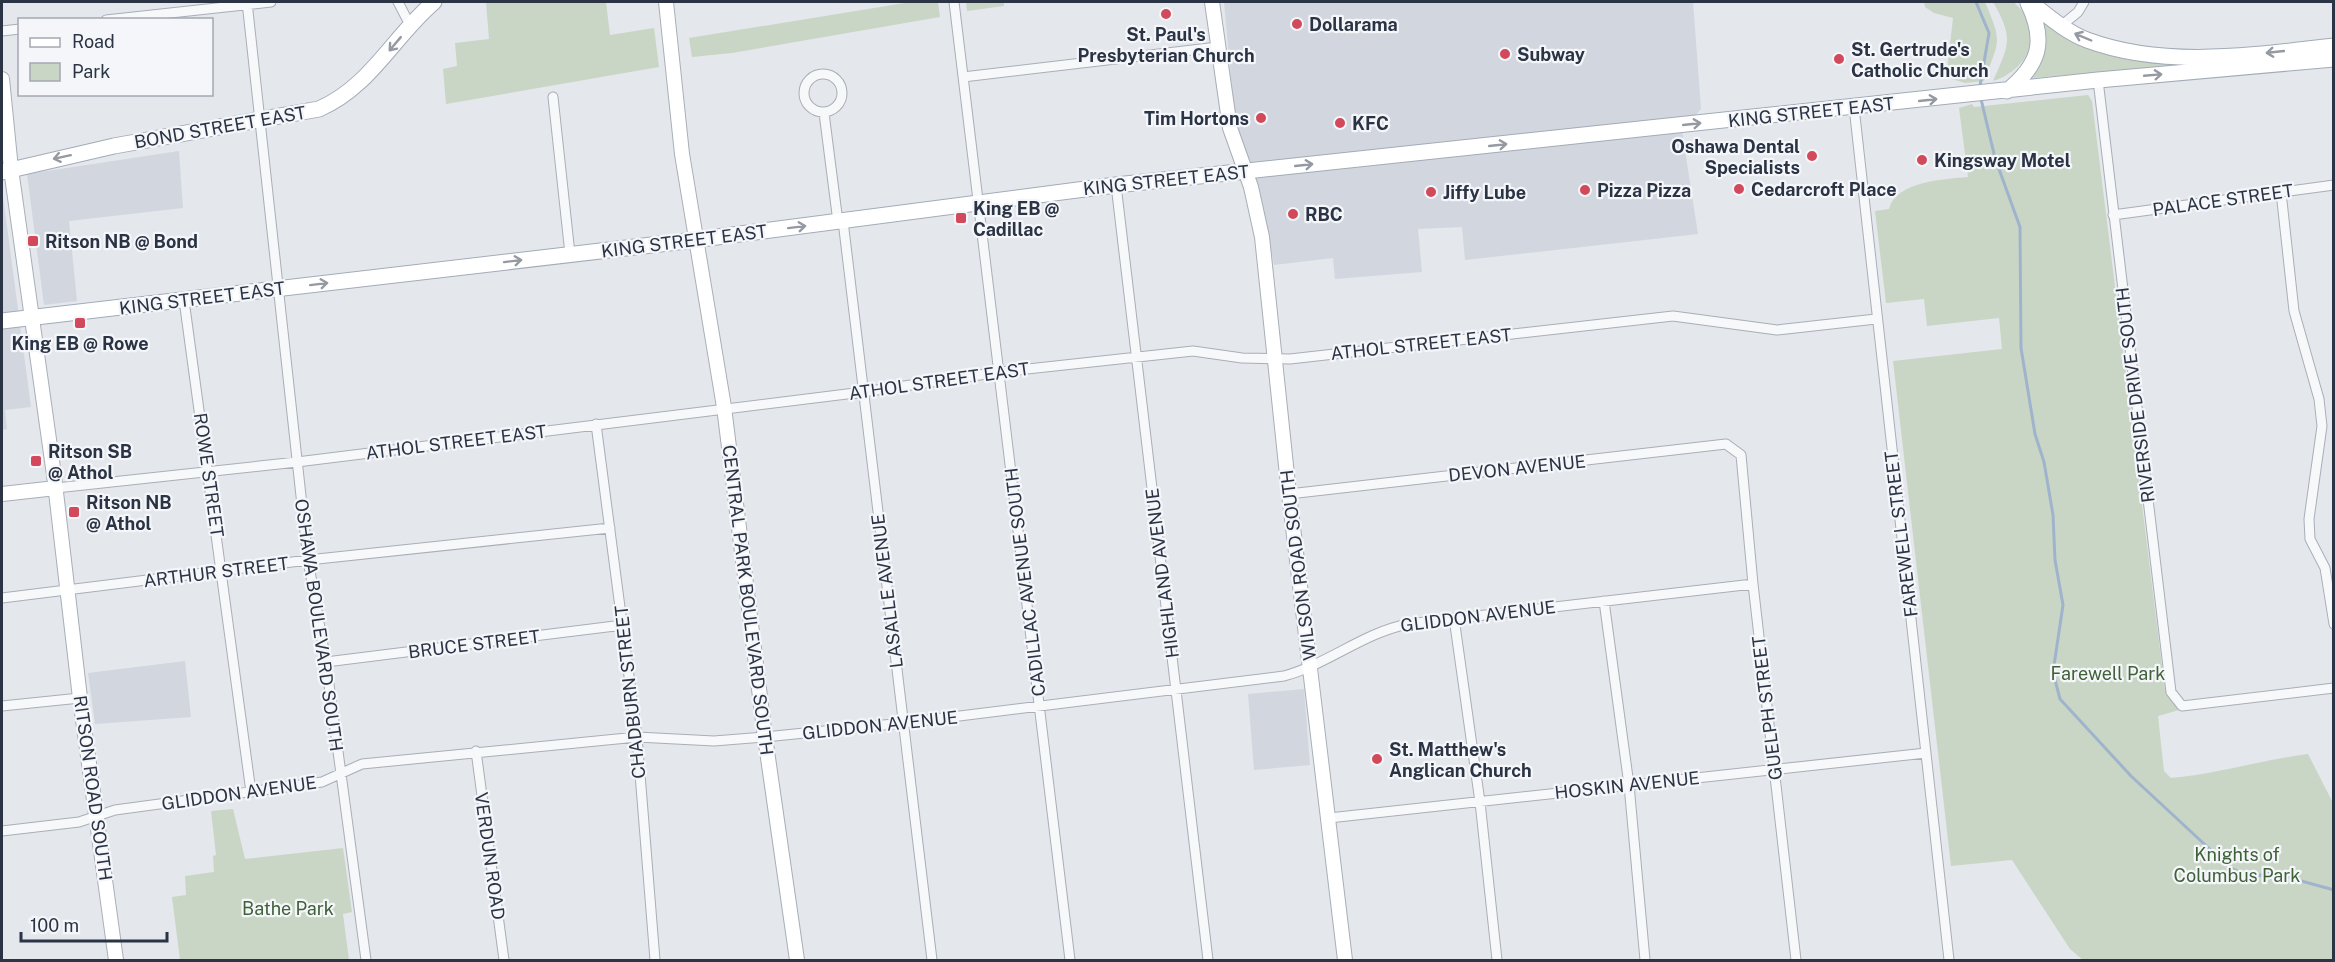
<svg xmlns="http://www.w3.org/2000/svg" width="2335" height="962" font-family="'Public Sans',sans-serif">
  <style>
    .built { fill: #d2d6de }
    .green { fill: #c9d6c5 }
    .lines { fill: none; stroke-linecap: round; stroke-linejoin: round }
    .stream { stroke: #9fb4cc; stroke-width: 3 }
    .street-casing { stroke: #a9aeb7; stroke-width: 11 }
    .secondary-casing { stroke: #a9aeb7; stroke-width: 16 }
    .primary-casing { stroke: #a3abb8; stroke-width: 17 }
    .street { stroke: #f7f8fa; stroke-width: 9 }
    .secondary { stroke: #fff; stroke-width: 14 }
    .primary { stroke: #fff; stroke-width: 15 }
    .oneway { stroke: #959aa2 }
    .poi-dot { fill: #d1495b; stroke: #f4f6f9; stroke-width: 2 }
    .labels { text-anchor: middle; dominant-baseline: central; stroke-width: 4.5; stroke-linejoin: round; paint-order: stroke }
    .poi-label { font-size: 18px; font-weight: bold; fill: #2b3445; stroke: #f4f6f9; text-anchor: start }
    .street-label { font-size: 18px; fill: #2b3445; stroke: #f4f6f9 }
    .park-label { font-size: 18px; fill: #3f6138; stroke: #f4f6f9 }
  </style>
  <rect width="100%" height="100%" fill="#e4e7ec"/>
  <path class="built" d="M1224 2H1693L1701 109 1682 131 1698 234 1465 260 1462 227 1418 229 1422 272 1335 279 1333 258 1274 265 1268 234 1236 133Z
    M179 151 183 208 69 221 77 301 44 305 27 174Z
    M2 189 31 407 5 410 7 429 2 430Z
    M185 661 191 717 95 724 88 673Z
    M1304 689 1310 765 1254 770 1248 694Z"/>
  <path class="green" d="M486 2H606L610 35 654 28 659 67 446 104 443 69 457 66 455 43 489 39Z
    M911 2H938L940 17 732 53 692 57 689 38Z
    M966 2H1004V6L967 11Z
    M1924 2H1985C2003 44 1999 40 1984 81L1965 83 1952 79 1947 71 1953 18 1934 13 1925 7Z
    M1993 2H2014C2018 7 2026 13 2029 20 2041 47 2018 74 1993 81 2009 45 2014 38 1993 2Z
    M2041 20 2179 63 2180 66 2032 78 2031 75C2041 58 2053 39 2041 20Z
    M2088 95 2092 101 2165 690 2179 710 2158 716 2164 771 2171 778C2217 774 2262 760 2308 754L2333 803V960H2083L2070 949 2012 860 1951 866 1893 361 2002 349 1999 318 1927 326 1924 299 1886 303 1875 211 1889 209C1896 181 1946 179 1968 177L1959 108 1972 104 1974 107Z
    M233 809 245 859 343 848 352 912 343 914 349 960H180L172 897 186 895 185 876 214 872 213 856 216 855 211 811Z"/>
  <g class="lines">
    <path class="stream" d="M1976 2 1989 33 1980 86
      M1981 99 1995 158 2020 227 2021 348 2035 434 2044 462 2053 515 2055 560 2063 605 2053 672 2060 699 2131 776 2229 867 2244 874 2258 876 2269 872 2334 890"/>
    <g class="street-casing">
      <path id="street" d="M247 2 308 560 326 662 366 960
        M398 2 410 25
        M954 2 1070 960
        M106 20 271 2
        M2061 26 2078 12 2084 2
        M2 31 20 29
        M804 93a19 19 0 1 1 38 0a19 19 0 1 1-38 0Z
        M963 77 1218 47
        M2098 80 2171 692 2182 706 2334 688
        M553 97 570 254
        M1854 107 1949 960
        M824 113 838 222
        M1116 185 1208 960
        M2281 192 2294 311 2319 399 2322 426 2309 519 2310 539 2325 568 2334 624
        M2113 215 2334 185
        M843 221 932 960
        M184 300 251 792
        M596 424 637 737 655 960
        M56 488 297 462 863 392 1000 372 1193 351 1242 358 1290 359 1673 316 1777 330 1876 319
        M1289 494 1726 444 1741 455 1753 584 1796 960
        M2 598 308 560 610 528
        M1604 601 1629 785 1645 960
        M1454 618 1480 802 1497 960
        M326 662 623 625
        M2 706 80 698
        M476 751 504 960
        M1329 818 1926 753
        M2 831 79 822 115 810 322 782 362 764 637 737 714 741 765 737 903 723 1284 676C1328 664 1363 633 1408 624L1753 584"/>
    </g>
    <g class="secondary-casing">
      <path id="secondary" d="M666 2 682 154 724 407 765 737 797 960
        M1212 2 1230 128 1251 187 1262 237 1289 494 1345 960
        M2 79 11 169 54 475 80 698 116 960
        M2 494 56 488"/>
    </g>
    <g class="primary-casing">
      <path id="primary" d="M2030 2C2048 16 2066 32 2087 40 2165 69 2253 55 2334 46
        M2007 91C2039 65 2047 42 2028 3
        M2 172 114 146 319 109C370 87 393 37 434 2
        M2 321 686 241 1116 185 2098 80 2334 59"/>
    </g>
    <use href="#street" class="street"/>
    <use href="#secondary" class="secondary"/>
    <use href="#primary" class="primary"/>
  </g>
  <defs><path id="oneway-shaft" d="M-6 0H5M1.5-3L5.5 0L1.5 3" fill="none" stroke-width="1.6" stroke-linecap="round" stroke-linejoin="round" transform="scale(1.5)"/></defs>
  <g class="oneway">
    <use href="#oneway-shaft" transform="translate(2083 37) rotate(-157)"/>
    <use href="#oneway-shaft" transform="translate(395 44) rotate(130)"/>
    <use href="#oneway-shaft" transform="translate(2275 52) rotate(174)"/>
    <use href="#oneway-shaft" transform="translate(2153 75) rotate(-5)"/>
    <use href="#oneway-shaft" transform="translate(1928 100) rotate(-6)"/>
    <use href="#oneway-shaft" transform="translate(1692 124) rotate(-6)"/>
    <use href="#oneway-shaft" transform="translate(1498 145) rotate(-6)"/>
    <use href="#oneway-shaft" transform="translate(62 157) rotate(168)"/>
    <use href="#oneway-shaft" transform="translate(1304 165) rotate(-6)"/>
    <use href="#oneway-shaft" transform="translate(797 227) rotate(-7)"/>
    <use href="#oneway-shaft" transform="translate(513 261) rotate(-7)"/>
    <use href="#oneway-shaft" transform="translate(319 284) rotate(-7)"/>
  </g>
  <g class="poi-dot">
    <circle cx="1166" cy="14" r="6"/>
    <circle cx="1297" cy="24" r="6"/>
    <circle cx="1505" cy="54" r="6"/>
    <circle cx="1839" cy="59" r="6"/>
    <circle cx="1261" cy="118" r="6"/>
    <circle cx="1340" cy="123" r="6"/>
    <circle cx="1812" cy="156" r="6"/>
    <circle cx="1922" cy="160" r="6"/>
    <circle cx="1739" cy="189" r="6"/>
    <circle cx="1585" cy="190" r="6"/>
    <circle cx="1431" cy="192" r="6"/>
    <circle cx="1293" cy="214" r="6"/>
    <rect x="955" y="212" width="12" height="12" rx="3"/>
    <rect x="27" y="235" width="12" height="12" rx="3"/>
    <rect x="74" y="317" width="12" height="12" rx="3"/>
    <rect x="30" y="455" width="12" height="12" rx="3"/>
    <rect x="68" y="506" width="12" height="12" rx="3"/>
    <circle cx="1377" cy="759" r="6"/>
  </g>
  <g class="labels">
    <g class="poi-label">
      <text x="1309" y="24">Dollarama</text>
      <text x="1166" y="34" text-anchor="middle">St. Paul's<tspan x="1166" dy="21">Presbyterian Church</tspan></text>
      <text x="1851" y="49">St. Gertrude's<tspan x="1851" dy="21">Catholic Church</tspan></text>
      <text x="1517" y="54">Subway</text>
      <text x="1249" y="118" text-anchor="end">Tim Hortons</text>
      <text x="1352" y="123">KFC</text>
      <text x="1800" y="146" text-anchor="end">Oshawa Dental<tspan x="1800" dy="21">Specialists</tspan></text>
      <text x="1934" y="160">Kingsway Motel</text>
      <text x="1751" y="189">Cedarcroft Place</text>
      <text x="1597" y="190">Pizza Pizza</text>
      <text x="1443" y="192">Jiffy Lube</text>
      <text x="973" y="208">King EB @<tspan x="973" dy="21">Cadillac</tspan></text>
      <text x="1305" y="214">RBC</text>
      <text x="45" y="241">Ritson NB @ Bond</text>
      <text x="80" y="343" text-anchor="middle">King EB @ Rowe</text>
      <text x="48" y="451">Ritson SB<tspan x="48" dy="21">@ Athol</tspan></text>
      <text x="86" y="502">Ritson NB<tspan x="86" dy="21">@ Athol</tspan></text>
      <text x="1389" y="749">St. Matthew's<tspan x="1389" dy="21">Anglican Church</tspan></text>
    </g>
    <g class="street-label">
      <text transform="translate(1811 112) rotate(-6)">KING STREET EAST</text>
      <text transform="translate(220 127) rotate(-10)">BOND STREET EAST</text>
      <text transform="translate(1166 180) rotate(-6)">KING STREET EAST</text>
      <text transform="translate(2223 200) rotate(-8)">PALACE STREET</text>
      <text transform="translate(684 241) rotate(-7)">KING STREET EAST</text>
      <text transform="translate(202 298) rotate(-7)">KING STREET EAST</text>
      <text transform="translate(1421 344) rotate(-6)">ATHOL STREET EAST</text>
      <text transform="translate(939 381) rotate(-8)">ATHOL STREET EAST</text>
      <text transform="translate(2135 395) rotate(-97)">RIVERSIDE DRIVE SOUTH</text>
      <text transform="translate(456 442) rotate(-7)">ATHOL STREET EAST</text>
      <text transform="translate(1517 468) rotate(-6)">DEVON AVENUE</text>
      <text transform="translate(209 475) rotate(82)">ROWE STREET</text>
      <text transform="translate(1901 534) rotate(-97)">FAREWELL STREET</text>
      <text transform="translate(1298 565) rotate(-97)">WILSON ROAD SOUTH</text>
      <text transform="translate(216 572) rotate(-7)">ARTHUR STREET</text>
      <text transform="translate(1162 573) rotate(-97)">HIGHLAND AVENUE</text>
      <text transform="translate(1025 582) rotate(-97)">CADILLAC AVENUE SOUTH</text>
      <text transform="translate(887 591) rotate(-97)">LASALLE AVENUE</text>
      <text transform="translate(748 600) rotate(83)">CENTRAL PARK BOULEVARD SOUTH</text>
      <text transform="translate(1478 616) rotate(-7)">GLIDDON AVENUE</text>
      <text transform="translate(319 625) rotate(82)">OSHAWA BOULEVARD SOUTH</text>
      <text transform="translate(474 644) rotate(-7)">BRUCE STREET</text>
      <text transform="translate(630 692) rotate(-96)">CHADBURN STREET</text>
      <text transform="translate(1767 708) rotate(-97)">GUELPH STREET</text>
      <text transform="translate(880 725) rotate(-6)">GLIDDON AVENUE</text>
      <text transform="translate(1627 785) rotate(-6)">HOSKIN AVENUE</text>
      <text transform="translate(93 788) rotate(82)">RITSON ROAD SOUTH</text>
      <text transform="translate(239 793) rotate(-8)">GLIDDON AVENUE</text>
      <text transform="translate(490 856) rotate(82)">VERDUN ROAD</text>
    </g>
    <g class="park-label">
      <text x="2108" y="673">Farewell Park</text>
      <text x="2237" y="854">Knights of<tspan x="2237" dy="21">Columbus Park</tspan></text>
      <text x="288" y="908">Bathe Park</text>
    </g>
  </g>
  <rect width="2335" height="962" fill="none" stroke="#2b3445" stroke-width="6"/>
  <rect x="18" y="18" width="195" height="78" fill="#f4f6f9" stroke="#a4a8b1" stroke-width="1.5"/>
  <rect x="30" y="38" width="30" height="9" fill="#ffffff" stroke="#a4a8b1" stroke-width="1.5"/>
  <text x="72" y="48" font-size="18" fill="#2b3445">Road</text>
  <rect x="30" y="63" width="30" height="18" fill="#c9d6c5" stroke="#a4a8b1" stroke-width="1.5"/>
  <text x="72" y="78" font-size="18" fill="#2b3445">Park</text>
  <path d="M21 932v9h146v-9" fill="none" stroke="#2b3445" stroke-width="3"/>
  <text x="30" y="932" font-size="18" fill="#2b3445" stroke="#f4f6f9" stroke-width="4.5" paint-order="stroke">100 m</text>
</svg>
